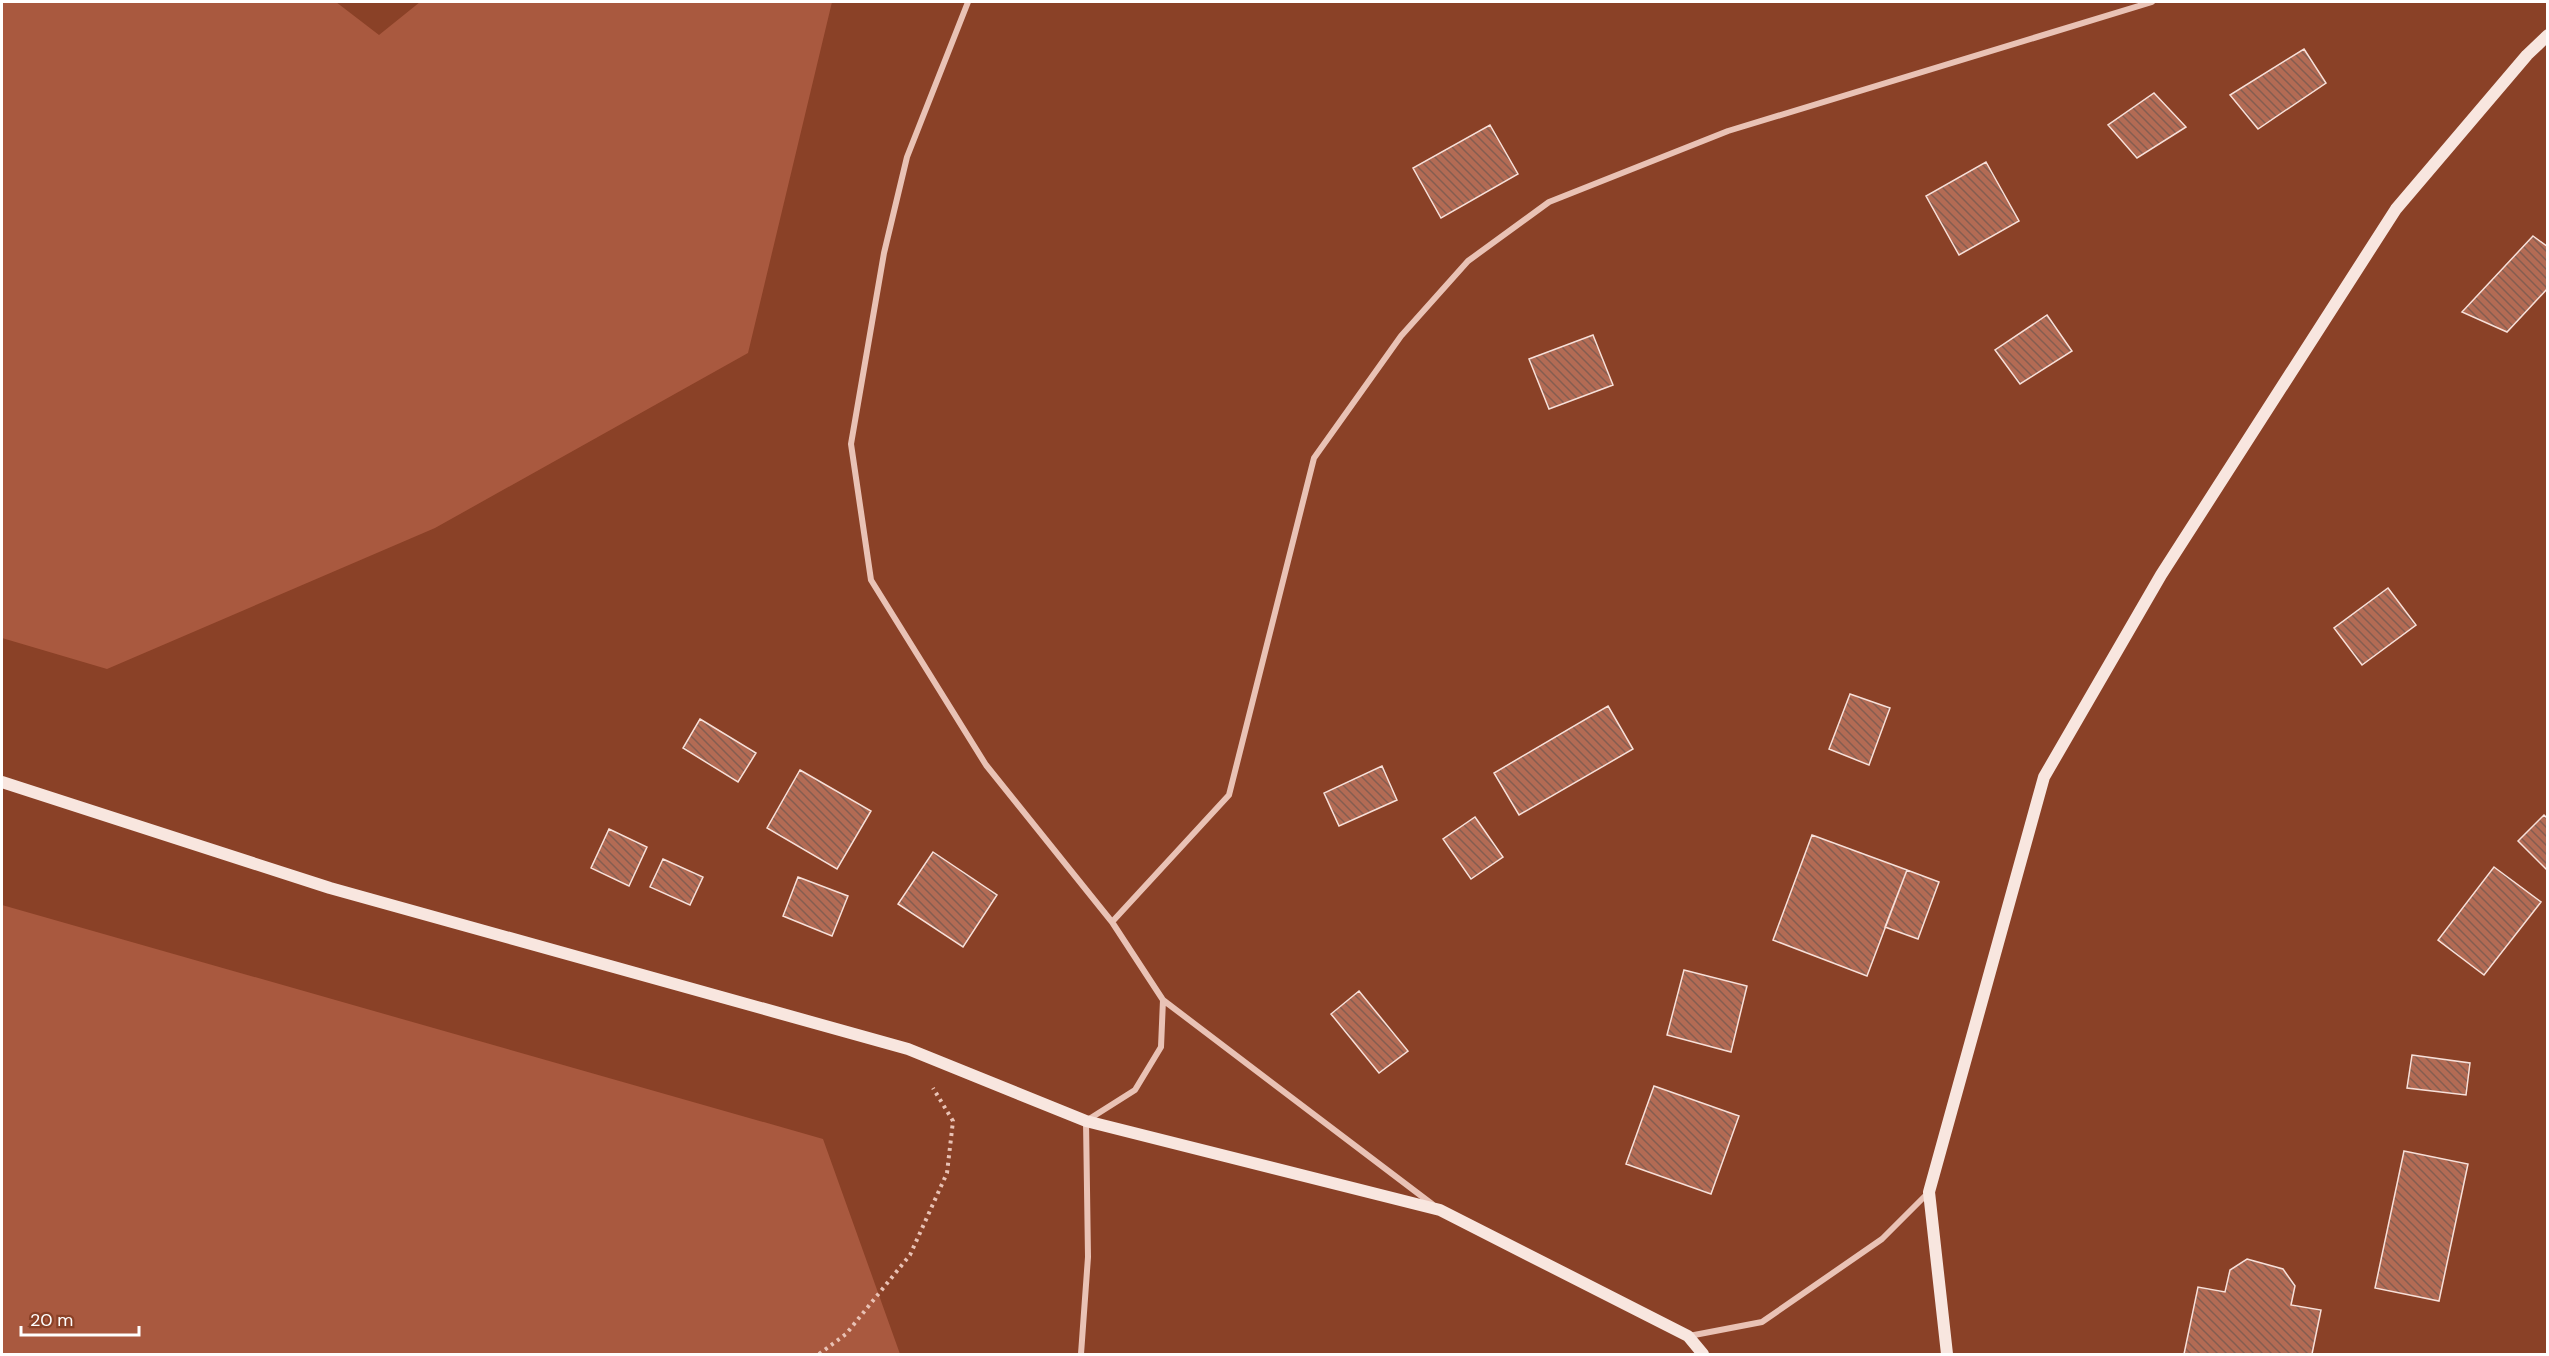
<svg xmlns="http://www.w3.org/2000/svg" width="2549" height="1356" font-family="'DM Sans',sans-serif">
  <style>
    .green { fill: #a9593f }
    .building { fill: url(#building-back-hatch); stroke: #f7e0d9; stroke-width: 1.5 }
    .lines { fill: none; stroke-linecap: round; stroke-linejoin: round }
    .path { stroke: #e9c2b5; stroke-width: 4; stroke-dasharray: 3 4.5; stroke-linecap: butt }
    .street { stroke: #e9c2b5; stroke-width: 6 }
    .secondary { stroke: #f8e6df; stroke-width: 12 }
  </style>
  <defs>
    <pattern id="building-back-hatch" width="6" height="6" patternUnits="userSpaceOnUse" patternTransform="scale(1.5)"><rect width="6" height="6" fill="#b36b54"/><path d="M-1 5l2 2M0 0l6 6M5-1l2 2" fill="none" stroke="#855d50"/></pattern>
  </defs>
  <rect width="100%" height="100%" fill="#8a4127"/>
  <path class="green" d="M2 2H336L379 35 420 2H832L748 353 435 528 107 669 2 638Z
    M2 905 823 1139 900 1354H2Z"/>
  <path class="building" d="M2304 49 2326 83 2258 129 2230 95Z
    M2154 93 2186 127 2137 158 2108 125Z
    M1490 125 1518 174 1441 218 1413 168Z
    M1986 162 2019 221 1959 255 1926 196Z
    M2533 236 2548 247V288L2507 332 2462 312Z
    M2047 315 2072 351 2020 384 1995 350Z
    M1593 335 1613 385 1549 409 1529 359Z
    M2388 588 2416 625 2362 665 2334 628Z
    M1850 694 1890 708 1869 765 1829 749Z
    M1608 706 1633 749 1519 815 1494 773Z
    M700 719 756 753 738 782 683 748Z
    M1382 766 1397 800 1339 826 1324 793Z
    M800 770 871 811 837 869 767 828Z
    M2544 815 2548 819V871L2518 841Z
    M1475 817 1503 857 1471 879 1443 839Z
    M609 829 647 847 629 886 591 868Z
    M1812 835 1907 870 1867 976 1773 940Z
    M933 852 997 895 963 947 898 904Z
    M663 859 703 877 690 905 650 887Z
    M2494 867 2541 902 2484 975 2438 940Z
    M1907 870 1939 882 1918 939 1885 927Z
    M798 877 848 896 832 936 783 916Z
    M1684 970 1747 986 1731 1052 1667 1035Z
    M1359 991 1408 1051 1379 1073 1331 1014Z
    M2412 1055 2470 1063 2466 1095 2407 1088Z
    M1654 1086 1739 1116 1711 1194 1626 1164Z
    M2404 1151 2468 1164 2439 1301 2375 1288Z
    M2247 1259 2283 1269 2295 1286 2291 1305 2321 1310 2312 1354H2184L2198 1287 2225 1292 2230 1270Z"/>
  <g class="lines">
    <path class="path" d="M819 1354 846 1334 910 1255 947 1173 953 1121 933 1088"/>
    <path class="street" d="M968 2 907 157 884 253 851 444 871 580 986 765 1112 922 1163 1000 1432 1204
      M1112 922 1229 795 1314 458 1401 336 1468 261 1549 202 1728 131 2152 2
      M1689 1336 1762 1322 1882 1239 1929 1192
      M1081 1354 1088 1257 1086 1121 1135 1090 1161 1047 1163 1000"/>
    <path class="secondary" d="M2 782 330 888 908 1049 1086 1121 1440 1210 1688 1336 1703 1354
      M1947 1354 1929 1192 2044 777 2161 575 2396 209 2527 55 2548 35"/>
  </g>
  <rect width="2549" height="1356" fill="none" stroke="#ffffff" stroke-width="6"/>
  <path d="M21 1326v9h118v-9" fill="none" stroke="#ffffff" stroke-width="3"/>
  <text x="30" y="1326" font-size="18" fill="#ffffff" stroke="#8a4127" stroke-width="4.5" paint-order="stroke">20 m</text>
</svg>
